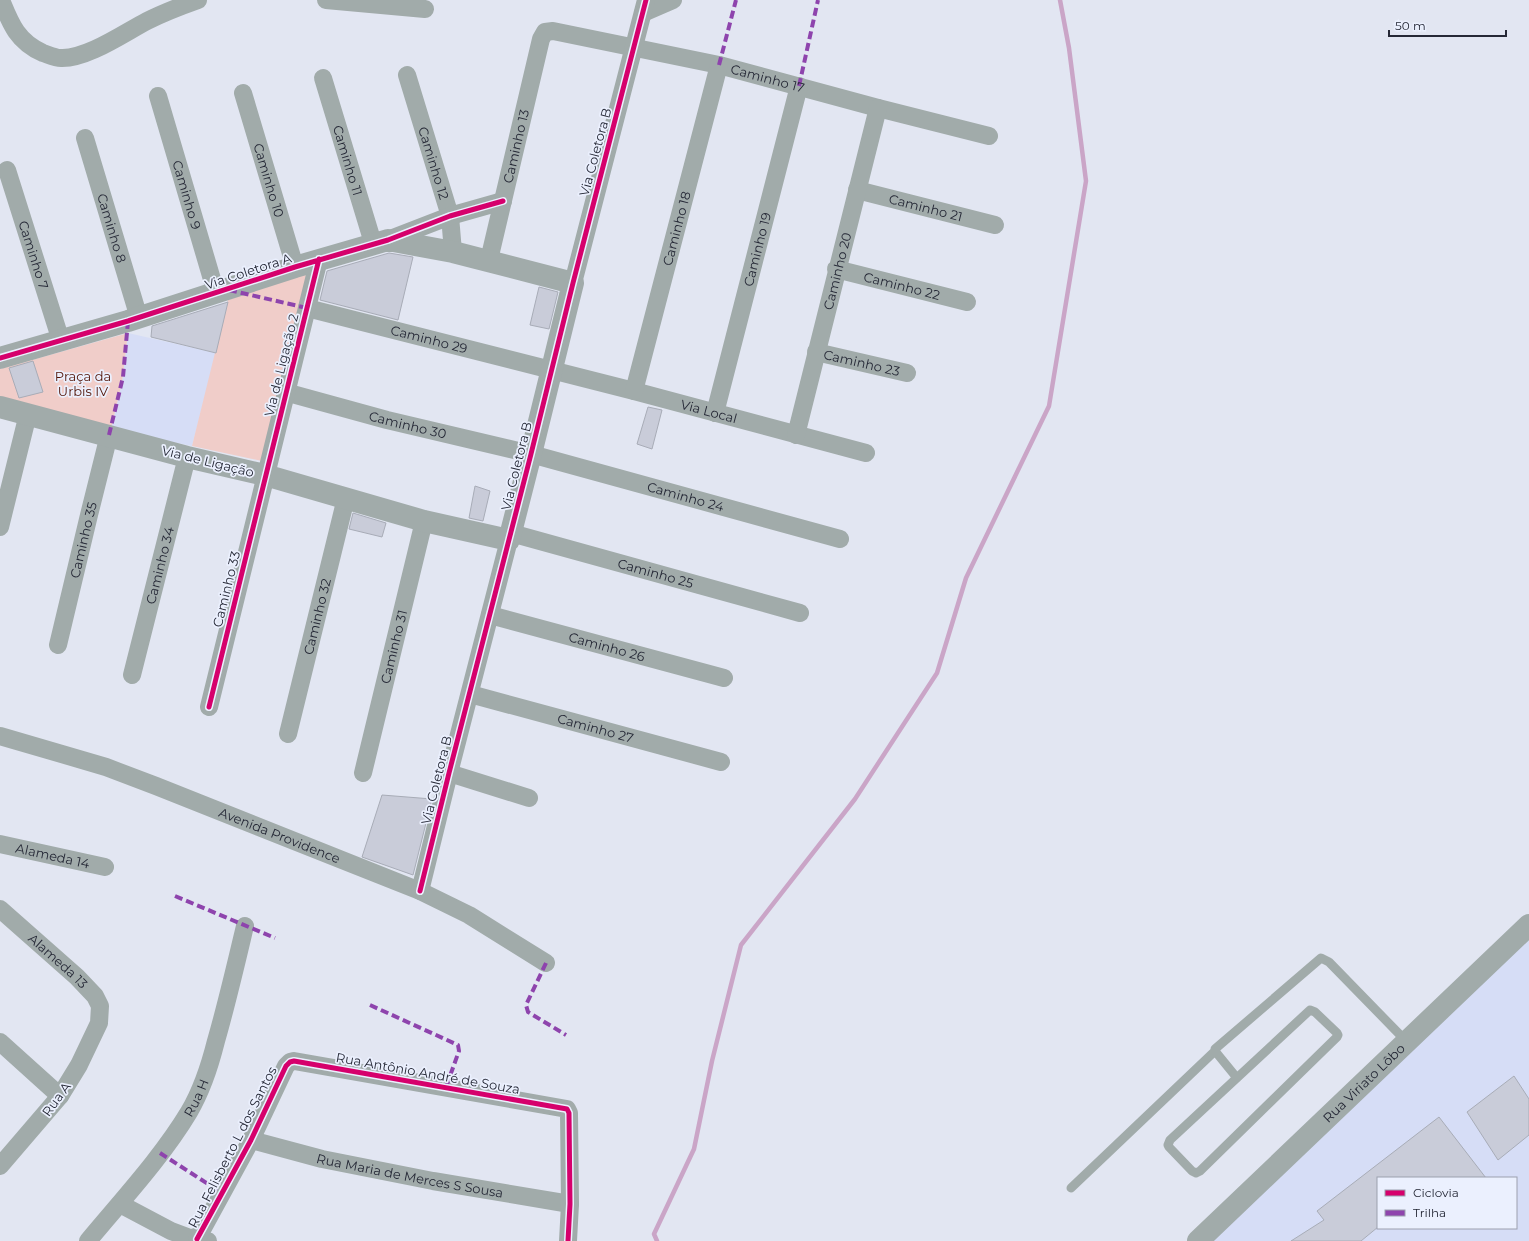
<svg xmlns="http://www.w3.org/2000/svg" width="1529" height="1241" font-family="Montserrat,sans-serif">
  <style>
    .built { fill: #d6ddf6; fill-rule: evenodd }
    .green { fill: #f0cdc9 }
    .lines { fill: none; stroke-linecap: round; stroke-linejoin: round }
    .stream { stroke: #caa5c7; stroke-width: 4.5 }
    .building { fill: #c9ccd9; stroke: #a8acb7 }
    .service { stroke: #a1abaa; stroke-width: 9 }
    .minor { stroke: #a1abaa; stroke-width: 18 }
    .tertiary { stroke: #a1abaa; stroke-width: 22 }
    .quiet { stroke: #8e44ad; stroke-width: 4; stroke-dasharray: 8 4; stroke-linecap: butt }
    .cycleway-casing { stroke: #ebf0fe; stroke-width: 8 }
    .cycleway { stroke: #d6006c; stroke-width: 5 }
    .labels { text-anchor: middle; dominant-baseline: central; stroke-width: 3.5; stroke-linejoin: round; paint-order: stroke }
    .street-label { font-size: 13px; fill: #252836; stroke: #ebf0fe }
    .park-label { font-size: 13px; fill: #521306; stroke: #ebf0fe }
  </style>
  <rect width="100%" height="100%" fill="#e2e6f2"/>
  <path class="built" d="M128 333 216 353 192 446 111 429 122 382Z
    M1529 933V1241H1210ZM1378 1178H1516V1228H1378Z"/>
  <path class="green" d="M308 273 262 461 192 446 228 300Z
    M128 333 122 382 111 429 0 400V369Z"/>
  <g class="lines">
    <path class="stream" d="M657 1241 654 1234 694 1149 712 1061 741 945 855 799 937 673 966 578 1049 406 1086 181 1069 48 1060 0"/>
  </g>
  <path class="building" d="M389 253 413 257 398 320 320 300 327 271Z
    M539 287 558 292 549 329 530 325Z
    M228 302 216 353 151 337 152 326Z
    M33 361 43 392 19 398 9 368Z
    M648 407 662 410 652 449 637 444Z
    M475 486 490 491 483 521 469 518Z
    M353 513 386 523 382 537 349 529Z
    M382 795 432 799 413 875 362 857Z
    M1514 1076 1529 1099V1135L1498 1160 1467 1112Z
    M1439 1117 1486 1178H1378V1227L1361 1241H1291L1324 1220 1317 1211Z"/>
  <g class="lines">
    <path class="service" d="M1310 1010 1315 1012 1337 1033 1338 1035 1337 1037 1200 1171 1196 1173 1192 1171 1169 1147 1168 1145 1170 1140Z
      M1237 1078 1215 1051V1049L1321 958 1329 962 1407 1042
      M1071 1188 1215 1051"/>
    <g class="minor">
      <path d="M1 0C11 25 18 42 43 53 49 55 55 58 61 58 87 59 124 33 147 21 163 13 181 6 198 0"/>
      <path d="M326 0 425 9"/>
      <path d="M643 13 673 0"/>
      <path id="s1" d="M407 75 450 216 453 252"/>
      <path id="s2" d="M323 78 373 243"/>
      <path id="s3" d="M243 93 295 267"/>
      <path id="s4" d="M158 96 216 293"/>
      <path id="s5" d="M85 138 139 318"/>
      <path id="s6" d="M7 170 61 341"/>
      <path id="s7" d="M857 190 995 225"/>
      <path d="M388 240 450 216 503 201"/>
      <path id="s8" d="M489 260 541 39 545 32 553 31 719 65 878 108 989 136"/>
      <path id="s9" d="M836 269 967 302"/>
      <path d="M573 283 646 0"/>
      <path id="s10" d="M307 308 634 391 866 453"/>
      <path id="s11" d="M816 352 907 373"/>
      <path id="s12" d="M634 391 719 65"/>
      <path id="s13" d="M285 392 387 420 531 454 840 539"/>
      <path id="s14" d="M715 413 799 86"/>
      <path id="s15" d="M796 435 878 108"/>
      <path d="M0 527 28 414"/>
      <path id="s16" d="M511 533 800 613"/>
      <path id="s17" d="M490 615 724 678"/>
      <path id="s18" d="M58 645 89 515 109 435"/>
      <path id="s19" d="M132 675 187 457"/>
      <path id="s20" d="M470 694 721 762"/>
      <path d="M209 707 319 259"/>
      <path id="s21" d="M288 734 346 498"/>
      <path id="s22" d="M0 736 106 767 156 786 420 891 469 915 546 963"/>
      <path id="s23" d="M363 773 424 521"/>
      <path d="M449 773 529 798"/>
      <path id="s24" d="M0 844 105 867"/>
      <path d="M420 891 449 773 509 540"/>
      <path id="s25" d="M0 909 77 977 95 996 100 1006 99 1023 79 1065 60 1096 0 1166"/>
      <path d="M0 1042 60 1096"/>
      <path id="s26" d="M251 1140 322 1159 433 1181 570 1204"/>
      <path d="M120 1204 171 1231 187 1237 208 1241"/>
      <path d="M197 1239 251 1140 286 1066 290 1062 294 1061 567 1109 569 1113 570 1204 568 1241"/>
      <path id="s27" d="M88 1241C122 1200 162 1157 189 1112 202 1090 210 1065 216 1041 227 1003 236 964 245 926"/>
    </g>
    <g class="tertiary">
      <path d="M0 358 128 321 295 267 388 240 453 252 573 283 531 454 509 540 424 521 265 475 187 457 0 407"/>
      <path id="s28" d="M1198 1241 1529 925"/>
    </g>
    <path class="quiet" d="M719 65 736 0
      M799 86 818 0
      M229 290 307 308
      M109 435 123 377 128 321
      M175 896 275 938
      M546 963 526 1005 528 1012 566 1035
      M370 1005 458 1045 459 1051 446 1087
      M160 1153 222 1193"/>
    <g class="cycleway-casing">
      <path id="cycleway" d="M0 358 128 321 295 267 388 240 450 216 503 201
        M209 707 319 259
        M420 891 449 773 531 454 573 283 646 0
        M197 1239 251 1140 286 1066 290 1062 294 1061 567 1109 569 1113 570 1204 568 1241"/>
    </g>
    <use href="#cycleway" class="cycleway"/>
  </g>
  <g class="labels">
    <g class="street-label">
      <text stroke="none"><textPath href="#s8" startOffset="463">Caminho 17</textPath></text>
      <text stroke="none"><textPath href="#s8" startOffset="117">Caminho 13</textPath></text>
      <text transform="translate(595 152) rotate(-75)">Via Coletora B</text>
      <text stroke="none"><textPath href="#s2" startOffset="86">Caminho 11</textPath></text>
      <text stroke="none"><textPath href="#s1" startOffset="92">Caminho 12</textPath></text>
      <text stroke="none"><textPath href="#s3" startOffset="91">Caminho 10</textPath></text>
      <text stroke="none"><textPath href="#s4" startOffset="103">Caminho 9</textPath></text>
      <text stroke="none"><textPath href="#s7" startOffset="71">Caminho 21</textPath></text>
      <text stroke="none"><textPath href="#s5" startOffset="94">Caminho 8</textPath></text>
      <text stroke="none"><textPath href="#s12" startOffset="168">Caminho 18</textPath></text>
      <text stroke="none"><textPath href="#s14" startOffset="169">Caminho 19</textPath></text>
      <text stroke="none"><textPath href="#s6" startOffset="89">Caminho 7</textPath></text>
      <text transform="translate(248 271) rotate(-18)">Via Coletora A</text>
      <text stroke="none"><textPath href="#s15" startOffset="169">Caminho 20</textPath></text>
      <text stroke="none"><textPath href="#s9" startOffset="68">Caminho 22</textPath></text>
      <text stroke="none"><textPath href="#s10" startOffset="126">Caminho 29</textPath></text>
      <text stroke="none"><textPath href="#s11" startOffset="47">Caminho 23</textPath></text>
      <text transform="translate(281 365) rotate(-76)">Via de Ligação 2</text>
      <text stroke="none"><textPath href="#s10" startOffset="415">Via Local</textPath></text>
      <text stroke="none"><textPath href="#s13" startOffset="127">Caminho 30</textPath></text>
      <text transform="translate(208 461) rotate(14)">Via de Ligação</text>
      <text transform="translate(516 466) rotate(-76)">Via Coletora B</text>
      <text stroke="none"><textPath href="#s13" startOffset="414">Caminho 24</textPath></text>
      <text stroke="none"><textPath href="#s18" startOffset="108">Caminho 35</textPath></text>
      <text stroke="none"><textPath href="#s19" startOffset="113">Caminho 34</textPath></text>
      <text stroke="none"><textPath href="#s16" startOffset="150">Caminho 25</textPath></text>
      <text transform="translate(226 589) rotate(-76)">Caminho 33</text>
      <text stroke="none"><textPath href="#s21" startOffset="121">Caminho 32</textPath></text>
      <text stroke="none"><textPath href="#s23" startOffset="130">Caminho 31</textPath></text>
      <text stroke="none"><textPath href="#s17" startOffset="121">Caminho 26</textPath></text>
      <text stroke="none"><textPath href="#s20" startOffset="130">Caminho 27</textPath></text>
      <text transform="translate(436 780) rotate(-76)">Via Coletora B</text>
      <text stroke="none"><textPath href="#s22" startOffset="297">Avenida Providence</textPath></text>
      <text stroke="none"><textPath href="#s24" startOffset="54">Alameda 14</textPath></text>
      <text stroke="none"><textPath href="#s25" startOffset="78">Alameda 13</textPath></text>
      <text transform="translate(428 1073) rotate(10)">Rua Antônio André de Souza</text>
      <text stroke="none"><textPath href="#s28" startOffset="229">Rua Viriato Lôbo</textPath></text>
      <text stroke="none"><textPath href="#s27" startOffset="180">Rua H</textPath></text>
      <text transform="translate(56 1099) rotate(-54)">Rua A</text>
      <text transform="translate(232 1147) rotate(-63)">Rua Felisberto L dos Santos</text>
      <text stroke="none"><textPath href="#s26" startOffset="163">Rua Maria de Merces S Sousa</textPath></text>
    </g>
    <g class="park-label">
      <text x="83" y="376">Praça da<tspan x="83" dy="15">Urbis IV</tspan></text>
    </g>
  </g>
  <rect x="1377" y="1177" width="140" height="52" fill="#ebf0fe" stroke="#9ca0ae"/>
  <rect x="1385" y="1190" width="20" height="6" fill="#d6006c" stroke="#9ca0ae"/>
  <text x="1413" y="1197" font-size="12" fill="#252836">Ciclovia</text>
  <rect x="1385" y="1210" width="20" height="6" fill="#8e44ad" stroke="#9ca0ae"/>
  <text x="1413" y="1217" font-size="12" fill="#252836">Trilha</text>
  <path d="M1389 30v6h117v-6" fill="none" stroke="#252836" stroke-width="2"/>
  <text x="1395" y="30" font-size="12" fill="#252836" stroke="#ebf0fe" stroke-width="3" paint-order="stroke">50 m</text>
</svg>
